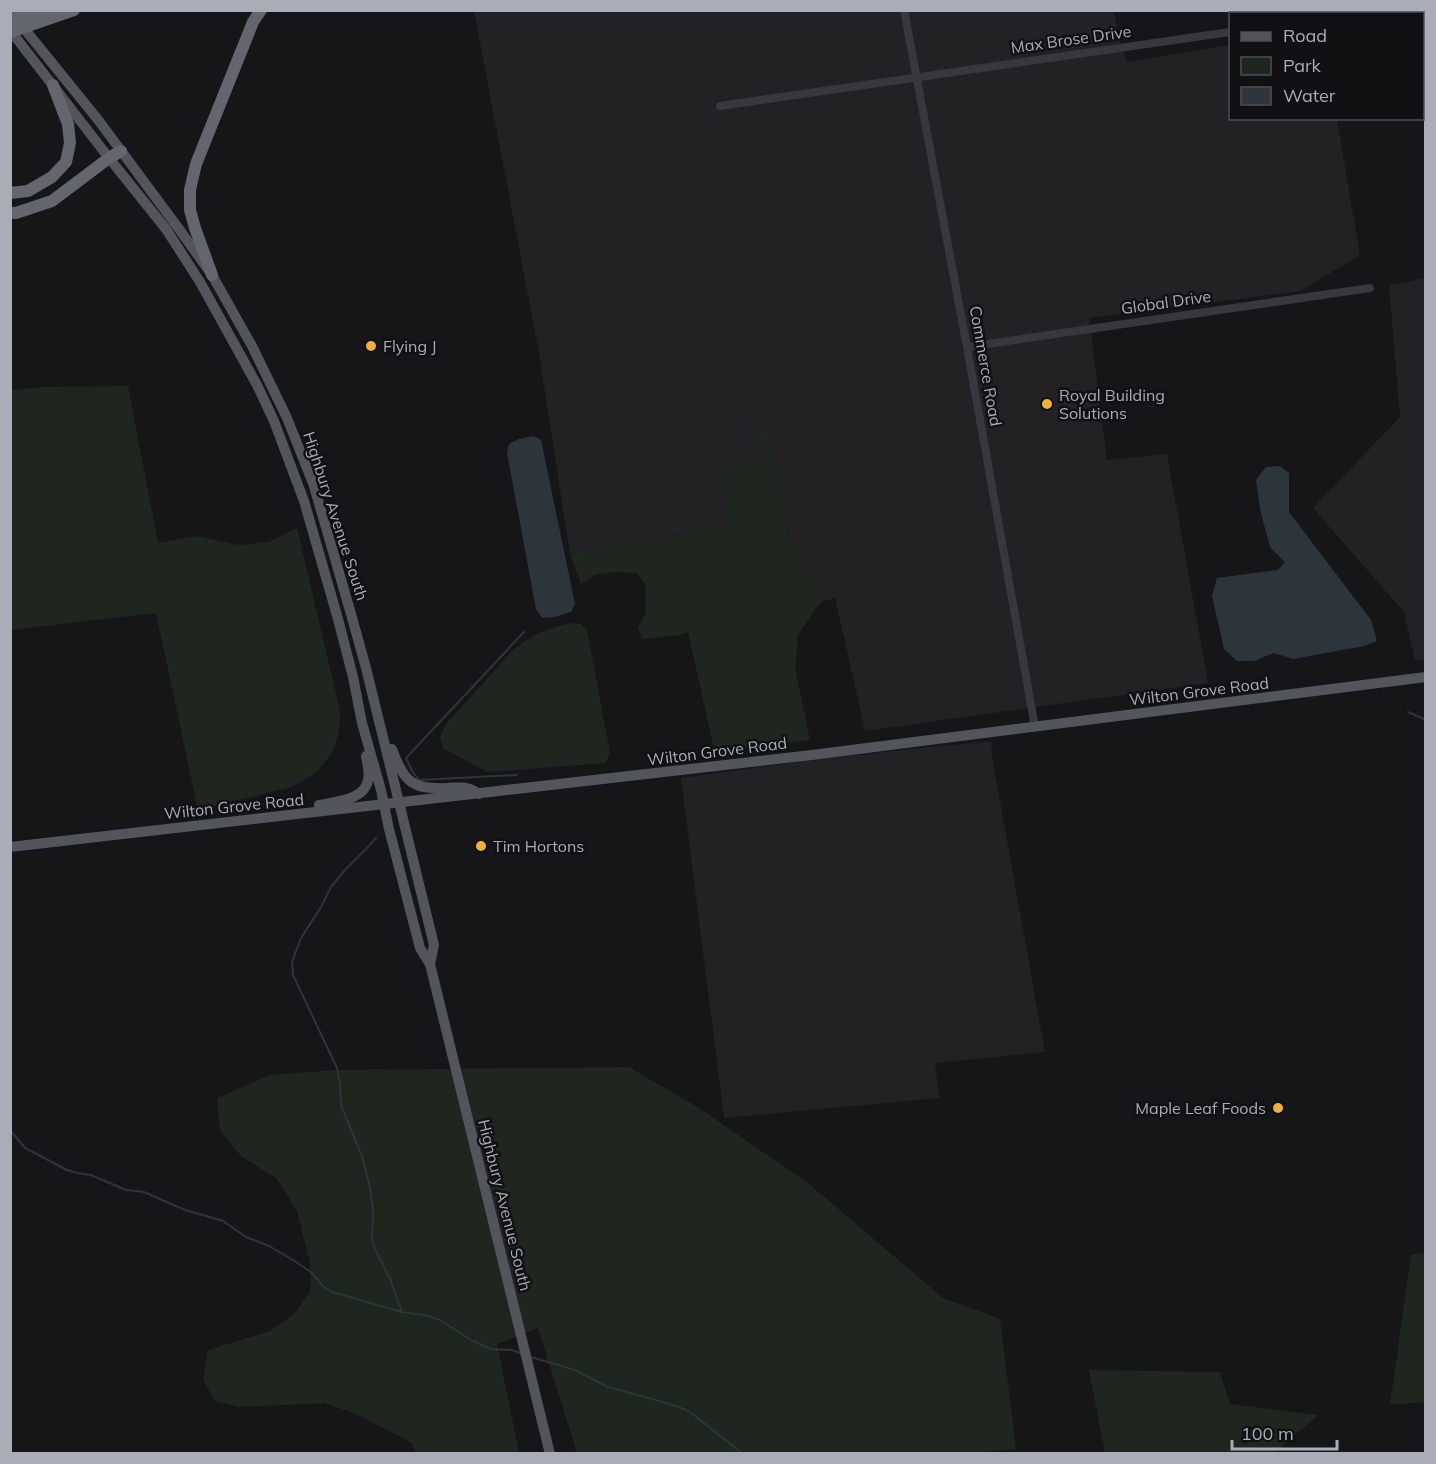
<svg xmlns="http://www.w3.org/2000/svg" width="1436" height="1464" font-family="Mulish,sans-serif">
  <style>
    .built { fill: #222225 }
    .green { fill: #1e261f }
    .water { fill: #2c353c }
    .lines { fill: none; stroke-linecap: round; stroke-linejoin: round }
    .stream { stroke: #2c353c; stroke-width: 2 }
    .minor { stroke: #37383d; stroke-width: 8 }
    .major { stroke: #53555c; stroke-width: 10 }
    .highway { stroke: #63666e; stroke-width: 12 }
    .poi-dot { fill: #f2b134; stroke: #111113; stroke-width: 2 }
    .labels { text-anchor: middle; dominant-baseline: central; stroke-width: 5; stroke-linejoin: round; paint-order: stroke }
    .street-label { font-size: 16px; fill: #a8adb8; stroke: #111113 }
    .poi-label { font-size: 16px; fill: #a8adb8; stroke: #111113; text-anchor: start }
  </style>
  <rect width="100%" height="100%" fill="#161618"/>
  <path class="built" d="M474 11H1114L1119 38 1127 62 1230 45V118L1337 119 1360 255 1301 291 1089 318 1107 460 1167 454 1208 683 865 731 835 598 823 601 807 580 797 561 777 493V465L756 415 765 460 729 526 570 554 539 353Z
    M1425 278 1426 659 1415 661 1404 612 1313 508 1400 417 1389 285Z
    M991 741 993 762 1045 1052 935 1063 939 1098 724 1118 681 778 790 763 901 750Z"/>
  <path class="green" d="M128 386 158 543 197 536 239 545 269 542 297 528 340 711 339 732 332 753 317 772 292 787 198 810 156 613 11 630V390L42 387Z
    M755 413 765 429 777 465V493L797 561 807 580 823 601 818 605 798 635 795 668 810 740 715 753 688 632 679 635 642 639 638 628 645 614V584L637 573 614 572 595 575 581 584 570 554 729 526 724 473 765 460Z
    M569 623 581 624 587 630 610 753 606 763 487 772 443 748 440 737 446 724 514 649 538 633Z
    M629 1067 699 1108 808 1183 943 1298 1000 1319 1016 1449 963 1454 577 1453 538 1328 497 1344 519 1453H416L412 1443 356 1414 325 1403 239 1407 215 1401 203 1380 208 1350 270 1331 295 1313 310 1292 311 1268 297 1211 277 1179 241 1156 220 1131 217 1098 271 1075 336 1070Z
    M1425 1253V1402L1390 1405 1411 1255Z
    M1089 1370 1220 1372 1230 1404 1318 1415 1278 1450 1273 1453H1105Z"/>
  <path class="water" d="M534 436 541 440 575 604 571 612 554 617 542 618 536 609 507 453 509 444 519 439Z
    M1280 466 1289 473V512L1371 620 1377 641 1364 646 1293 659 1274 653 1254 661H1237L1224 649 1212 596 1217 578 1278 570 1285 562 1270 547 1260 509 1256 480 1266 467Z"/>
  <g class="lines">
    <path class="stream" d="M1408 712 1426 720
      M517 775 419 780 412 771 406 758 524 632
      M376 838 365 850 345 870 331 887 321 907 301 938 292 962 293 975 337 1068 340 1084 341 1105 363 1159 370 1188 373 1209 372 1239 375 1249 390 1279 402 1312
      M10 1130 25 1148 67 1170 78 1173 91 1175 126 1190 144 1192 185 1210 223 1221 246 1237 269 1246 293 1260 311 1272 323 1286 332 1292 402 1312 424 1315 440 1320 471 1340 491 1349 512 1350 520 1353
      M531 1357 575 1370 608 1387 663 1402 684 1409 694 1415 743 1454"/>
    <path class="minor" d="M904 10 967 347 1035 727
      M1356 14 1377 10
      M720 106 1230 32
      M967 347 1370 288"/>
    <path class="major" d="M10 11 99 121 179 229 212 275 252 346 287 418 314 486 351 614 366 668 434 945 430 964
      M10 30 109 158 166 229 200 282 257 385 274 421 304 501 338 619 353 677 362 723 381 790 389 829 420 948 430 964 550 1454
      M392 749C404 782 412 790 448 788 461 787 468 786 479 794
      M319 805C335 802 365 800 368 780 370 772 367 764 366 756
      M10 847 812 755 1426 677"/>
    <path class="highway" d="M10 20 45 10
      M10 32 74 10
      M10 193 28 191 52 177 66 162 70 143 68 124 53 85
      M10 213H16L52 201 109 158 121 151
      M212 275 195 228 190 210V190L196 164 253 22 261 10"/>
  </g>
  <g class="poi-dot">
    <circle cx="371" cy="346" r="6"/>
    <circle cx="1047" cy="404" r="6"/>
    <circle cx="481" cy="846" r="6"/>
    <circle cx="1278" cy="1108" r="6"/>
  </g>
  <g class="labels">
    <g class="street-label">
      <text transform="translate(1071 39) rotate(-8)">Max Brose Drive</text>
      <text transform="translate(1166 302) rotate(-8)">Global Drive</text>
      <text transform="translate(986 366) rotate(80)">Commerce Road</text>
      <text transform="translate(336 516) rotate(72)">Highbury Avenue South</text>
      <text transform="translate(1199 691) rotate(-7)">Wilton Grove Road</text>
      <text transform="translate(717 751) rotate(-7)">Wilton Grove Road</text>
      <text transform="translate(234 806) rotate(-6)">Wilton Grove Road</text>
      <text transform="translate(505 1205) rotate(76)">Highbury Avenue South</text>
    </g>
    <g class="poi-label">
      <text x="383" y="346">Flying J</text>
      <text x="1059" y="395">Royal Building<tspan x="1059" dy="18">Solutions</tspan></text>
      <text x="493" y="846">Tim Hortons</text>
      <text x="1266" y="1108" text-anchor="end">Maple Leaf Foods</text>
    </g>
  </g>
  <rect width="1436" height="1464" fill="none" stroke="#a8adb8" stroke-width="24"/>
  <rect x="1229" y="12" width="195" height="108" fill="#111113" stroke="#4d4f55" stroke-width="1.5"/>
  <rect x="1241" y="32" width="30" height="9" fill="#53555c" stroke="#4d4f55" stroke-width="1.5"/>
  <text x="1283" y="42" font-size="18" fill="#a8adb8">Road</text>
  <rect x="1241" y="57" width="30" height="18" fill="#1e261f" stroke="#4d4f55" stroke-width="1.5"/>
  <text x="1283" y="72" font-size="18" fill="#a8adb8">Park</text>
  <rect x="1241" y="87" width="30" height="18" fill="#2c353c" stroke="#4d4f55" stroke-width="1.5"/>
  <text x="1283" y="102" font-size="18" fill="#a8adb8">Water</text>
  <path d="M1232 1440v9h105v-9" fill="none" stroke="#a8adb8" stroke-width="3"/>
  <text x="1241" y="1440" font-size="18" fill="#a8adb8" stroke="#111113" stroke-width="4.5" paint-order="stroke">100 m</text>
</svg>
